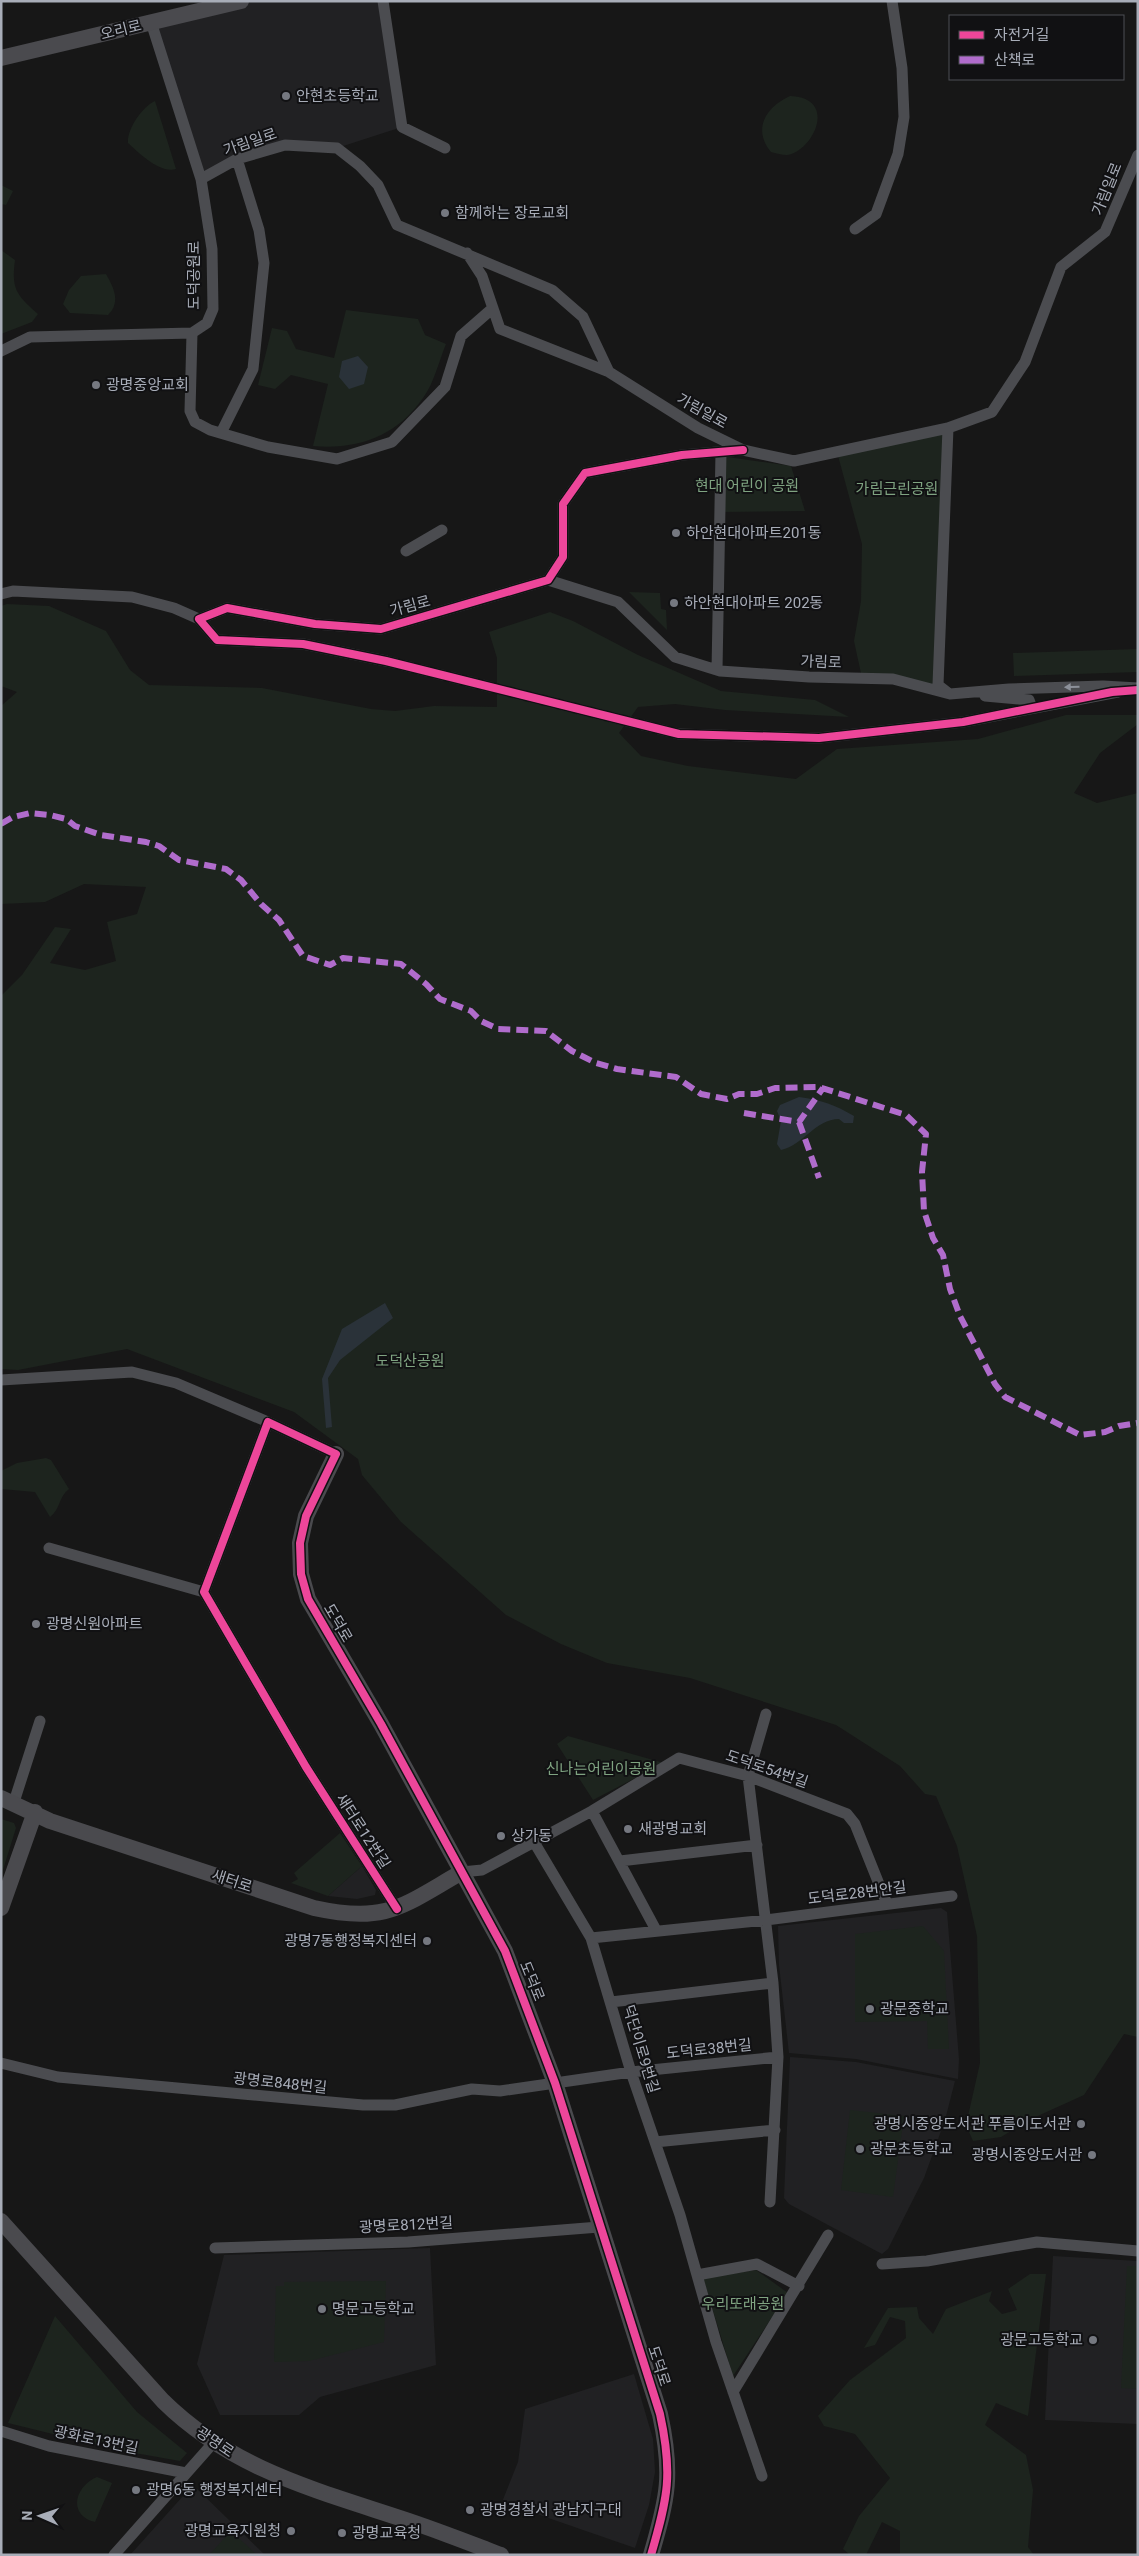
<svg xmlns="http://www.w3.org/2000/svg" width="1139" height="2556" font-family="Roboto,'Noto Sans KR',sans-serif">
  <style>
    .built { fill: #212123 }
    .green { fill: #1d241e }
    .water { fill: #2a3239 }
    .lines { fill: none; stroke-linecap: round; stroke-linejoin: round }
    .street-tunnel { stroke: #343537; stroke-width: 11; stroke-dasharray: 11 5.5; stroke-linecap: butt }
    .street { stroke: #4b4c50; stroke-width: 11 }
    .secondary { stroke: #4a4a4e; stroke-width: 16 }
    .quiet { stroke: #b06ccc; stroke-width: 6; stroke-dasharray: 12 6; stroke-linecap: butt }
    .cycleway-casing { stroke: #111113; stroke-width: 11 }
    .cycleway { stroke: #ed469a; stroke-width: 8 }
    .oneway { fill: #8c9099 }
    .poi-dot { fill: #757880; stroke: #111113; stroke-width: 2 }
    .labels { text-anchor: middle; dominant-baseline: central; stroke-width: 4; stroke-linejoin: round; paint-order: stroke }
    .street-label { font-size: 15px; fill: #a8adb8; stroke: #111113 }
    .poi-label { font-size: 15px; fill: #a8adb8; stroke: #111113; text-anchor: start }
    .park-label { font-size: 15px; fill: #7fa381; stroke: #111113 }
  </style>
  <rect width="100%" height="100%" fill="#171717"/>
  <path class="built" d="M241 1H383L402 127 337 148 285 145 201 179 151 22Z
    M362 1866 376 1890 375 1895 357 1899 328 1896Z
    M941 1908 947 1912 959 2059 958 2079 856 2059 789 2053 779 1965 778 1926Z
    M790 2057 856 2062 955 2081 945 2120 924 2178 888 2249 882 2254 789 2204 784 2198Z
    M430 2248 436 2365 320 2397 299 2415H220L197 2364 224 2255Z
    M1053 2256 1138 2261V2424L1045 2420Z
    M634 2374 653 2439 655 2472 649 2505 635 2548 502 2502 518 2462 525 2409Z
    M193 2485 265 2555H130Z"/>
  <path class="green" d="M790 96C839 98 813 151 787 155 782 155 776 153 771 152 752 129 766 107 790 96Z
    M155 101 176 169C160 174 139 153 128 143 127 129 142 107 155 101Z
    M1 185 13 191 6 205 1 204Z
    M1 250 15 260C11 290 17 295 38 314L32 322 1 334Z
    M106 274C114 288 121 302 108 315L70 313 63 304 69 290 81 276Z
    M346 310 418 319 425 335 446 344C439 361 434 383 423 398 397 436 358 450 313 446L328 384 291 375 275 389 258 385 272 328 287 331 296 349 334 358Z
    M948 428 938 685 862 678 854 641 861 601 862 544 837 452Z
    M721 456 791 466 805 511 720 512Z
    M629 592 660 593 661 609 666 610 667 630Z
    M7 604 49 606 106 631 130 670 149 685 262 688 371 709 395 711 434 706 497 707V658L489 632 550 612 573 621 638 655 721 691 815 700 849 717 725 710 675 704 638 707 619 733 641 756 688 766 796 779 837 749 978 739 1066 715H1138V724L1100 753 1074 793 1097 803 1138 793V2037L1124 2034 1084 2095 1031 2119 1001 2137 973 2141 966 2125 980 2063 977 1936 957 1846 936 1796 925 1794 900 1766 836 1725 690 1678 607 1663 561 1644 506 1615 401 1522 362 1475 358 1459 294 1412 127 1349 18 1370 1 1369V996L22 975 55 927 71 929 50 963 85 970 116 961 107 922 137 914 146 887 84 884 45 902 1 904V706L17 692 1 686V606Z
    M1138 649V672L1014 676 1013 653Z
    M46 1458 51 1460 69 1489C59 1496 60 1510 50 1517L35 1492 1 1489V1471L17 1463Z
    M568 1736 664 1763 593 1800 557 1744Z
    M1 1819 14 1823 16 1828 2 1873Z
    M340 1833 362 1866 328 1896 291 1883 298 1879 294 1873Z
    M923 1926 944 1951 949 2049H928L927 2021 855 2022V1934Z
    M850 2110 904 2116 893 2197 841 2190Z
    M1127 2266H1138V2389L1121 2388Z
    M756 2270 788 2293 733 2376 703 2278Z
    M1030 2274H1046L1028 2416 996 2403 985 2425 1026 2455 1033 2490 1028 2547 1034 2555H900V2531L882 2522 866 2555H850L843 2549 859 2516 890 2478 855 2434 824 2426 818 2416 850 2380 906 2338 905 2321 890 2317 875 2345 864 2348 888 2308 917 2307 919 2318 933 2334 946 2309 992 2291 989 2301 1002 2314 1017 2310 1008 2289Z
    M386 2281 384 2342 309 2361 274 2362 276 2286H284V2282Z
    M55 2316 137 2412 187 2453 180 2461 118 2450 8 2423Z
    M97 2477 112 2483 95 2522C67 2515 75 2486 97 2477Z
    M231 2531 257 2555H209Z"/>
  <path class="water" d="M358 356 368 367 364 384 349 389 339 377 342 361Z
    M799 1097C822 1100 835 1105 854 1116L853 1123H844L839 1119C815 1119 804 1145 781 1150L777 1144 781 1121 777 1111 780 1105Z
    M385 1303 393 1318 340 1360 328 1378 332 1427 326 1428 322 1379 342 1329Z"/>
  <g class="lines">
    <path class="street-tunnel" d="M386 661 679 734"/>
    <path class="street" d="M383 1 402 127 445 148
      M201 179 237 159 285 145 337 148 360 166 378 185 397 225 552 290 583 317 609 372 698 428 743 450 794 461 948 428 992 412 1025 362 1061 267 1105 232 1138 155
      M855 229 876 214 898 154 904 117 902 68 892 1
      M467 253 482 276 500 329 609 372
      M192 333 190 411 195 422 210 430 268 447 337 459 392 442 445 387 461 336 493 308
      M1 351 30 337 192 333 207 323 213 309 212 249 201 179 151 22
      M221 433 253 369 264 263 259 230 237 159
      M406 551 442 530
      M548 580 618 602 675 657 720 671 809 677 893 679 950 694 1009 689 1103 686 1138 688
      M1 594 13 591 132 597 174 608 199 619
      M386 661 303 644 217 640 199 619 227 608 315 624 381 629 548 580 563 557V504L585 473 682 455 741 450
      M717 670 721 452
      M947 692 938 685 948 428
      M985 696 1029 700 1032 708
      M679 734 819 738 963 722 1118 692
      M1 1380 132 1372 176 1383 268 1422
      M336 1454 268 1422 204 1592 306 1767 397 1909
      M49 1548 204 1592
      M766 1714 748 1776 773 1983 778 2057 770 2202
      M14 1802 40 1721
      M592 1811 656 1930
      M534 1842 591 1938 631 2072 680 2215 716 2342 762 2476
      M620 1861 757 1845
      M462 1872 482 1870 592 1811 679 1758 748 1776 847 1814 855 1824 887 1904
      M591 1938 766 1920 952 1896
      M611 2002 773 1983
      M1 2063 58 2077 363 2105H395L472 2089 500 2091 631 2072 778 2057
      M655 2142 775 2130
      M215 2248 408 2242 599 2227
      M882 2264 927 2261 1037 2242 1138 2251
      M697 2275 757 2264 799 2286
      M733 2392 828 2235
      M1 2431 49 2446 186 2473
      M114 2555 214 2442"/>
    <path class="secondary" d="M1 58 241 1
      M336 1454 306 1516 300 1543 301 1574 308 1599 381 1724 505 1951 555 2083 660 2414C673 2474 668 2497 651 2555
      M1 1798 50 1821 314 1908C387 1924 402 1906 462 1872
      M1 1908 35 1812
      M1 2221 163 2401C231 2468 312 2489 400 2518 434 2529 467 2542 501 2555"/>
    <path class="quiet" d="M1 824 13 817 30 813 50 815 66 819 75 826 101 835 146 842 159 846 179 860 226 869 241 880 261 904 279 920 303 956 330 965 343 958 401 964 426 984 440 999 471 1011 481 1021 498 1029 546 1031 572 1051 596 1063 617 1069 676 1077 701 1094 727 1099 739 1094H757L775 1088 819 1087 906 1115 926 1134 922 1172 924 1211 933 1238 943 1255 950 1289 960 1316 995 1384 1005 1397 1080 1435 1105 1432 1119 1426 1138 1423
      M744 1113 799 1122 823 1088
      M799 1122 819 1178"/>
    <g class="cycleway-casing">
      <path id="cycleway" d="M743 450 682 455 585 473 563 504V557L548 580 381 629 315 624 227 608 199 619 217 640 303 644 386 661 679 734 819 738 963 722 1112 692 1138 690
        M397 1909 306 1767 204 1592 268 1422 336 1454 306 1516 300 1543 301 1574 308 1599 381 1724 505 1951 555 2083 660 2414C673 2474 668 2497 651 2555"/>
    </g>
    <use href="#cycleway" class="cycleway"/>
  </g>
  <defs><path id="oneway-solid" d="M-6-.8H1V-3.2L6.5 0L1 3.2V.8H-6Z" transform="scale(1.25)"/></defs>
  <use class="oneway" href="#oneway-solid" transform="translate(1072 687) rotate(178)"/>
  <g class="poi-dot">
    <circle cx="286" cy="96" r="5"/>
    <circle cx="445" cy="213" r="5"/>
    <circle cx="96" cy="385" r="5"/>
    <circle cx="676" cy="533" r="5"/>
    <circle cx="674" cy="603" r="5"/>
    <circle cx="36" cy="1624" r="5"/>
    <circle cx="628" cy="1829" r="5"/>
    <circle cx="501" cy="1836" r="5"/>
    <circle cx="427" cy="1941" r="5"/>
    <circle cx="870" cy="2009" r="5"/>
    <circle cx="1081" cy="2124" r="5"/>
    <circle cx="860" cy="2149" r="5"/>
    <circle cx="1092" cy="2155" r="5"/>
    <circle cx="322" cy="2309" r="5"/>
    <circle cx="1093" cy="2340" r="5"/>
    <circle cx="136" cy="2490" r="5"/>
    <circle cx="470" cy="2510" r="5"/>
    <circle cx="291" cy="2531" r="5"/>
    <circle cx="342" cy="2533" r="5"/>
  </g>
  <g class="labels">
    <g class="street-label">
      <text transform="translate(121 30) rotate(-14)">오리로</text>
      <text transform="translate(250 142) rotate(-19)">가림일로</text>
      <text transform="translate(1107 189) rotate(-68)">가림일로</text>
      <text transform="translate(194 275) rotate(-90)">도덕공원로</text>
      <text transform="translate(702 411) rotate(29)">가림일로</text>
      <text transform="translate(410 606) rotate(-15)">가림로</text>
      <text transform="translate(821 662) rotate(2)">가림로</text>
      <text transform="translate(338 1623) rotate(60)">도덕로</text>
      <text transform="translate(767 1769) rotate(19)">도덕로54번길</text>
      <text transform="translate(363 1831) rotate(57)">새터로12번길</text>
      <text transform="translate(232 1881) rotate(18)">새터로</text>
      <text transform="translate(857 1893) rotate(-7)">도덕로28번안길</text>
      <text transform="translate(532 1981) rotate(68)">도덕로</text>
      <text transform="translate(641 2049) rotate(73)">덕단이로9번길</text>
      <text transform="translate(709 2049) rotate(-6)">도덕로38번길</text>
      <text transform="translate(280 2083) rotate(6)">광명로848번길</text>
      <text transform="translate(406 2225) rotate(-3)">광명로812번길</text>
      <text transform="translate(659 2366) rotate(72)">도덕로</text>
      <text transform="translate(96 2440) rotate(12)">광화로13번길</text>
      <text transform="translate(215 2442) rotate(34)">광명로</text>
    </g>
    <g class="poi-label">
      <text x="296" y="96">안현초등학교</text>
      <text x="455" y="213">함께하는 장로교회</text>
      <text x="106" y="385">광명중앙교회</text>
      <text x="686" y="533">하안현대아파트201동</text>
      <text x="684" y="603">하안현대아파트 202동</text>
      <text x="46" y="1624">광명신원아파트</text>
      <text x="638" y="1829">새광명교회</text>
      <text x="511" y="1836">상가동</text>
      <text x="417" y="1941" text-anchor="end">광명7동행정복지센터</text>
      <text x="880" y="2009">광문중학교</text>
      <text x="1071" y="2124" text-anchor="end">광명시중앙도서관 푸름이도서관</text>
      <text x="870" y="2149">광문초등학교</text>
      <text x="1082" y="2155" text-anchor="end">광명시중앙도서관</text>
      <text x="332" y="2309">명문고등학교</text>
      <text x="1083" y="2340" text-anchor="end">광문고등학교</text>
      <text x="146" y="2490">광명6동 행정복지센터</text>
      <text x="480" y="2510">광명경찰서 광남지구대</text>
      <text x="281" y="2531" text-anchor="end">광명교육지원청</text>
      <text x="352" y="2533">광명교육청</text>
    </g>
    <g class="park-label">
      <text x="747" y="486">현대 어린이 공원</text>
      <text x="897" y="489">가림근린공원</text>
      <text x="410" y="1361">도덕산공원</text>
      <text x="601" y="1769">신나는어린이공원</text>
      <text x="743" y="2304">우리또래공원</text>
    </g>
  </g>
  <rect width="1139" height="2556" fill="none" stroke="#a8adb8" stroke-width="5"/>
  <rect x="949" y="15" width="175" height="65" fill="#111113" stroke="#4d4f55"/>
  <rect x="959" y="31" width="25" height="8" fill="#ed469a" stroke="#4d4f55"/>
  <text x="994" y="40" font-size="15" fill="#a8adb8">자전거길</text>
  <rect x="959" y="56" width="25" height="8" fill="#b06ccc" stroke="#4d4f55"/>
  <text x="994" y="65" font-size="15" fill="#a8adb8">산책로</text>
  <g transform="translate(40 2516) rotate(272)" stroke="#111113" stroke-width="4" paint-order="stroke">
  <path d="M0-4L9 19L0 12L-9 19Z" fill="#a8adb8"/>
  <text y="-8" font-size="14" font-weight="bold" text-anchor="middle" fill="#a8adb8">N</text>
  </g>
</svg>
